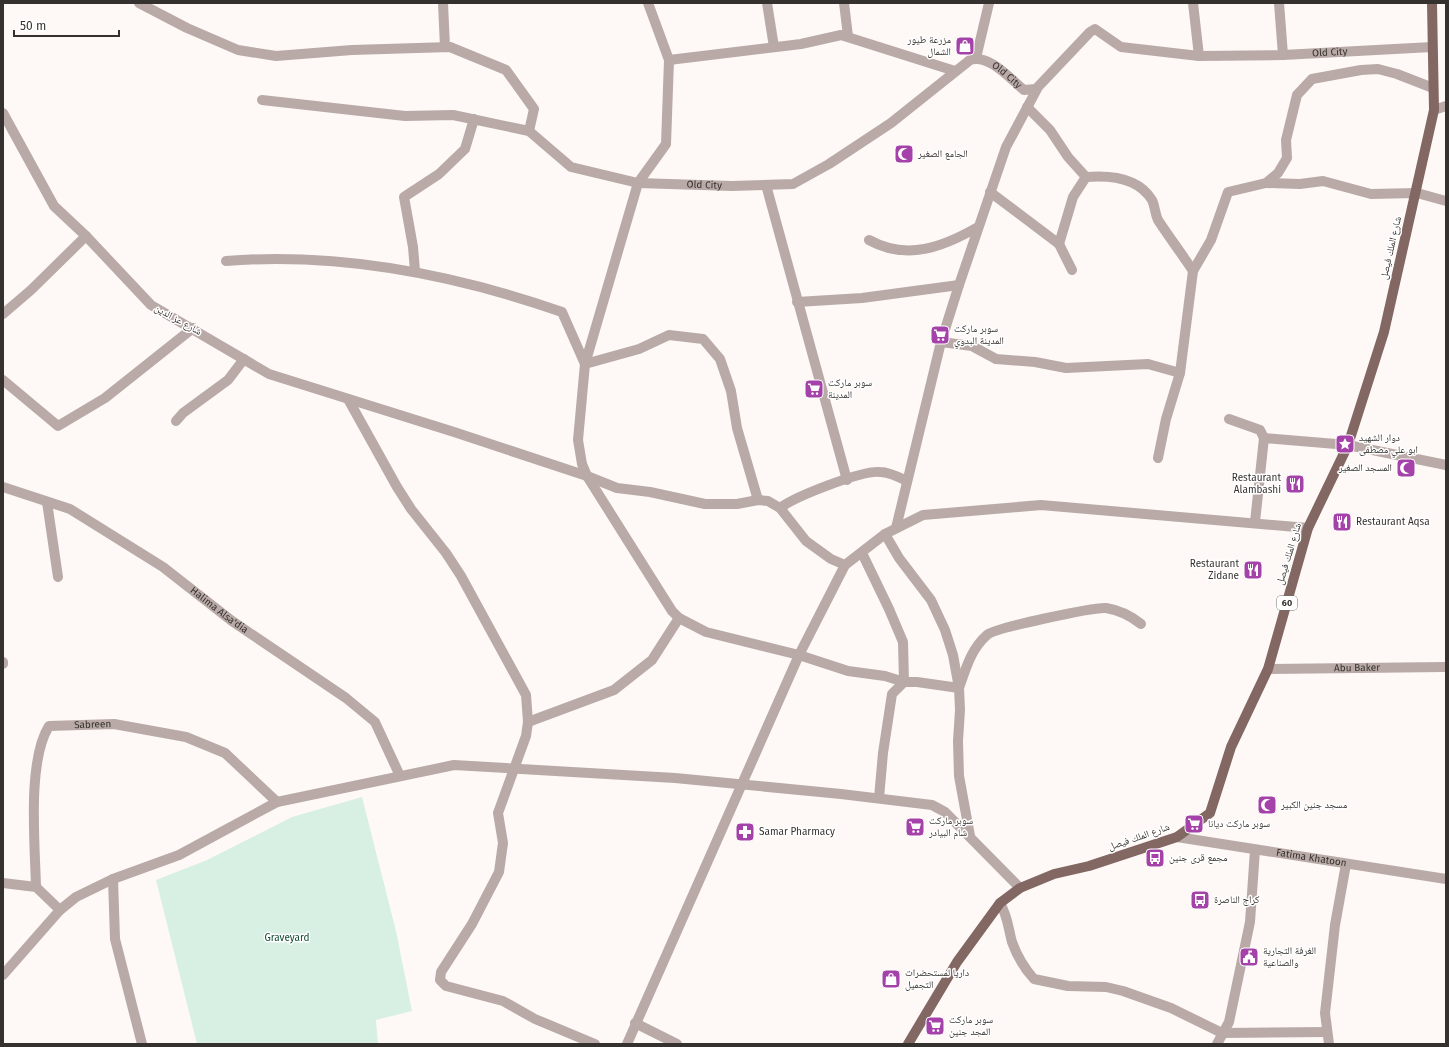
<svg xmlns="http://www.w3.org/2000/svg" width="1449" height="1047" font-family="'Fira Sans','Noto Naskh Arabic',sans-serif">
  <style>
    .green { fill: #d8f0e3 }
    .lines { fill: none; stroke-linecap: round; stroke-linejoin: round }
    .minor { stroke: #b9aaa7; stroke-width: 10 }
    .major { stroke: #826763; stroke-width: 10 }
    .labels { text-anchor: middle; dominant-baseline: central; stroke-width: 3; stroke-linejoin: round; paint-order: stroke }
    .shield { fill: #fff; stroke: #726f6d; stroke-width: 1 }
    .shield-label { font-size: 9px; font-weight: bold; fill: #35312e }
    .poi-label { font-size: 10px; fill: #35312e; stroke: #fff; text-anchor: start }
    .street-label { font-size: 10px; fill: #35312e; stroke: #fff }
    .park-label { font-size: 10px; fill: #0e4830; stroke: #fff }
  </style>
  <rect width="100%" height="100%" fill="#fef9f7"/>
  <path class="green" d="M362 797 396 931 412 1011 376 1020 378 1044H197L156 880 207 860 292 817Z"/>
  <g class="lines">
    <g class="minor">
      <path id="s1" d="M139 3 187 28 238 50 276 56 352 50 450 47 506 70 534 109 529 131 571 167 638 183 732 186 793 184 829 164 891 123 970 60C990 54 1010 79 1024 90L1036 89 1090 32 1095 29 1121 47 1199 56 1283 55 1432 47"/>
      <path d="M443 3 445 47"/>
      <path d="M648 3 669 60 666 144 638 183 585 364 578 440 582 464 587 476 672 611 679 618 706 632 799 655 848 671 885 676 904 682H917L959 688C966 668 971 649 987 635 994 628 1094 607 1106 608 1119 610 1131 616 1141 624"/>
      <path d="M767 3 774 47"/>
      <path d="M844 3 848 36"/>
      <path d="M1193 3 1199 56"/>
      <path d="M1279 3 1283 55"/>
      <path d="M976 58 989 3"/>
      <path d="M669 60 801 44 841 35 955 71"/>
      <path d="M262 100 405 116 453 115 529 131"/>
      <path d="M1027 107 1050 130 1068 157 1086 177C1110 175 1138 177 1152 200 1155 206 1155 214 1158 220 1169 237 1182 254 1193 271L1180 373 1166 419 1158 458"/>
      <path d="M1434 110 1446 106"/>
      <path d="M3 113 54 206 86 236 151 305 269 374 454 432 587 476 617 488 650 492 705 504H737L758 500 768 501 780 508 806 541 831 559 845 565"/>
      <path d="M1266 183 1300 184 1323 181 1371 194 1417 193 1446 201"/>
      <path d="M766 185 847 480"/>
      <path d="M990 192 1059 244 1072 270"/>
      <path d="M869 240C907 261 943 247 978 227"/>
      <path d="M1059 244 1073 197 1086 177"/>
      <path d="M226 261C341 252 453 274 562 312L585 364 639 349 669 335 703 339 720 359 731 391 737 428 758 500"/>
      <path d="M415 271 413 247 404 197 439 174 465 149 474 119"/>
      <path d="M1193 271 1211 240 1228 192 1266 183 1278 173 1287 158 1286 140 1297 95 1312 79 1361 70 1378 69 1397 74 1433 88"/>
      <path d="M797 302 862 298 959 285"/>
      <path d="M3 314 31 290 86 236"/>
      <path d="M941 342 972 346 996 359 1035 362 1066 368 1148 364 1180 373"/>
      <path d="M3 380 58 426 105 398 193 328"/>
      <path d="M348 399 397 487 411 509 446 553 461 576 526 695 528 722 526 736 498 813 503 843 499 872 472 924 441 972 440 980 446 986 503 1001 535 1019 595 1044"/>
      <path d="M1229 419 1260 430 1264 438"/>
      <path d="M176 421 183 413 228 380 244 359"/>
      <path id="s2" d="M3 487 70 509 163 567 232 621 346 698 375 722 400 776"/>
      <path d="M47 502 58 577"/>
      <path d="M780 508C794 497 862 470 880 472 889 472 899 477 907 481"/>
      <path d="M1255 522 1264 438 1348 445 1446 465"/>
      <path d="M896 528 941 342 959 285 1006 147 1037 89"/>
      <path d="M885 534 899 558 931 600 945 630 953 655 959 688 960 710 958 741 959 776 970 836"/>
      <path d="M862 553 889 609 903 642 904 682 892 694 883 753 879 798"/>
      <path d="M3 662V664"/>
      <path id="s3" d="M1268 669 1446 667"/>
      <path d="M528 722 614 690 652 660 679 618"/>
      <path id="s4" d="M1177 837 1446 879"/>
      <path d="M113 879 115 939 142 1044"/>
      <path d="M3 883 36 887 60 910"/>
      <path id="s5" d="M36 887C35 844 27 761 49 726L114 724 186 737 225 753 277 802"/>
      <path d="M1000 903C1008 917 1008 927 1012 942 1017 956 1024 968 1034 979L1068 986 1106 987 1123 991 1171 1008 1222 1033 1327 1032"/>
      <path d="M3 975 60 910 76 897 113 879 179 855 277 802 454 765 675 778 841 794 932 805 945 812 1020 888"/>
      <path d="M635 1023 677 1044"/>
      <path d="M627 1044 799 655 845 565 885 534 923 515 1041 505 1308 528"/>
      <path d="M1217 1044 1229 1022 1250 922 1255 850"/>
      <path d="M1329 1044 1325 1013 1335 925 1346 864"/>
    </g>
    <path class="major" d="M908 1044 957 962 1000 903 1020 888 1054 874 1089 866 1177 837 1210 813 1231 747 1268 669 1308 528 1348 445 1384 332 1434 110 1432 3"/>
  </g>
  <defs>
    <g id="shop-square" transform="scale(1)"><rect x="-9" y="-9" width="18" height="18" rx="4" fill="#a442a9" stroke="#fff"/><path d="M-5-2.5h2.3a2.7 3.5 0 0 1 5.4 0H5L5.5 6h-11ZM-1.5-2.5h3a1.5 2.3 0 0 0-3 0Z" fill="#fff"/></g>
    <g id="mosque-square" transform="scale(1)"><rect x="-9" y="-9" width="18" height="18" rx="4" fill="#a442a9" stroke="#fff"/><path d="M3.5-4.9A6 6 0 1 0 3.5 4.9A5 5 0 1 1 3.5-4.9Z" fill="#fff"/></g>
    <g id="supermarket-square" transform="scale(1)"><rect x="-9" y="-9" width="18" height="18" rx="4" fill="#a442a9" stroke="#fff"/><path d="M-6-5.5h2.5l.6 2H6L4.5 2H-2.5L-4.4-4H-6ZM-1.5 3.2a1.3 1.3 0 1 0 .1 0ZM3 3.2a1.3 1.3 0 1 0 .1 0Z" fill="#fff"/></g>
    <g id="sight-square" transform="scale(1)"><rect x="-9" y="-9" width="18" height="18" rx="4" fill="#a442a9" stroke="#fff"/><path d="M0-6L1.8-2.2L6-1.7L2.9 1.2L3.7 5.4L0 3.3L-3.7 5.4L-2.9 1.2L-6-1.7L-1.8-2.2Z" fill="#fff"/></g>
    <g id="restaurant-square" transform="scale(1)"><rect x="-9" y="-9" width="18" height="18" rx="4" fill="#a442a9" stroke="#fff"/><path d="M-5-6h1v4h1v-4h1v4h1v-4h1v5L-1.5 .5V6h-2V.5L-5-1ZM5-6V6H3V1.5H1.5Q1.5-4 5-6Z" fill="#fff"/></g>
    <g id="pharmacy-square" transform="scale(1)"><rect x="-9" y="-9" width="18" height="18" rx="4" fill="#a442a9" stroke="#fff"/><path d="M-2-6h4v4h4v4h-4v4h-4v-4h-4v-4h4Z" fill="#fff"/></g>
    <g id="bus-square" transform="scale(1)"><rect x="-9" y="-9" width="18" height="18" rx="4" fill="#a442a9" stroke="#fff"/><path d="M-5-6H5V4H4V6H2V4H-2V6H-4V4H-5ZM-3.5-4V0h7V-4ZM-3.5 1.2v1.5H-2V1.2ZM2 1.2v1.5H3.5V1.2Z" fill="#fff"/></g>
    <g id="civic-square" transform="scale(1)"><rect x="-9" y="-9" width="18" height="18" rx="4" fill="#a442a9" stroke="#fff"/><path d="M-.6-6.5H3V-4.5H.6V-3L4-1V1h2V6H-6V1h2V-1L-.6-3ZM-1.2 2.5V6h2.4V2.5Z" fill="#fff"/></g>
  </defs>
  <g fill-rule="evenodd">
    <use href="#shop-square" x="965" y="46"/>
    <use href="#mosque-square" x="904" y="154"/>
    <use href="#supermarket-square" x="940" y="335"/>
    <use href="#supermarket-square" x="814" y="389"/>
    <use href="#sight-square" x="1345" y="444"/>
    <use href="#mosque-square" x="1406" y="468"/>
    <use href="#restaurant-square" x="1295" y="484"/>
    <use href="#restaurant-square" x="1342" y="522"/>
    <use href="#restaurant-square" x="1253" y="570"/>
    <use href="#mosque-square" x="1267" y="805"/>
    <use href="#supermarket-square" x="1194" y="824"/>
    <use href="#supermarket-square" x="915" y="827"/>
    <use href="#pharmacy-square" x="745" y="832"/>
    <use href="#bus-square" x="1155" y="858"/>
    <use href="#bus-square" x="1200" y="900"/>
    <use href="#civic-square" x="1249" y="957"/>
    <use href="#shop-square" x="891" y="979"/>
    <use href="#supermarket-square" x="935" y="1026"/>
  </g>
  <g class="labels">
    <rect class="shield" x="1277" y="596" width="20" height="14" rx="3"/>
    <g class="shield-label">
      <text x="1287" y="603">60</text>
    </g>
    <g class="poi-label">
      <text x="951" y="40" text-anchor="end">مزرعة طيور<tspan x="951" dy="12">الشمال</tspan></text>
      <text x="918" y="154">الجامع الصغير</text>
      <text x="954" y="329">سوبر ماركت<tspan x="954" dy="12">المدينة البدوي</tspan></text>
      <text x="828" y="383">سوبر ماركت<tspan x="828" dy="12">المدينة</tspan></text>
      <text x="1359" y="438">دوار الشهيد<tspan x="1359" dy="12">ابو علي مصطفى</tspan></text>
      <text x="1392" y="468" text-anchor="end">المسجد الصغير</text>
      <text x="1281" y="478" text-anchor="end">Restaurant<tspan x="1281" dy="12">Alambashi</tspan></text>
      <text x="1356" y="522">Restaurant Aqsa</text>
      <text x="1239" y="564" text-anchor="end">Restaurant<tspan x="1239" dy="12">Zidane</tspan></text>
      <text x="1281" y="805">مسجد جنين الكبير</text>
      <text x="929" y="821">سوبر ماركت<tspan x="929" dy="12">شام البيادر</tspan></text>
      <text x="1208" y="824">سوبر ماركت ديانا</text>
      <text x="759" y="832">Samar Pharmacy</text>
      <text x="1169" y="858">مجمع قرى جنين</text>
      <text x="1214" y="900">كراج الناصرة</text>
      <text x="1263" y="951">الغرفة التجارية<tspan x="1263" dy="12">والصناعية</tspan></text>
      <text x="905" y="973">داريا لمستحضرات<tspan x="905" dy="12">التجميل</tspan></text>
      <text x="949" y="1020">سوبر ماركت<tspan x="949" dy="12">المجد جنين</tspan></text>
    </g>
    <g class="street-label">
      <text stroke="none"><textPath href="#s1" startOffset="1351">Old City</textPath></text>
      <text stroke="none"><textPath href="#s1" startOffset="991">Old City</textPath></text>
      <text stroke="none"><textPath href="#s1" startOffset="644">Old City</textPath></text>
      <text transform="translate(1391 248) rotate(-77)">شارع الملك فيصل</text>
      <text transform="translate(178 320) rotate(29)">شارع عز الدين</text>
      <text transform="translate(1289 554) rotate(-73)">شارع الملك فيصل</text>
      <text stroke="none"><textPath href="#s2" startOffset="251">Halima Alsa'dia</textPath></text>
      <text stroke="none"><textPath href="#s3" startOffset="89">Abu Baker</textPath></text>
      <text stroke="none"><textPath href="#s5" startOffset="207">Sabreen</textPath></text>
      <text transform="translate(1139 837) rotate(-19)">شارع الملك فيصل</text>
      <text stroke="none"><textPath href="#s4" startOffset="136">Fatima Khatoon</textPath></text>
    </g>
    <g class="park-label">
      <text x="287" y="938">Graveyard</text>
    </g>
  </g>
  <rect width="1449" height="1047" fill="none" stroke="#35312e" stroke-width="8"/>
  <path d="M14 30v6h105v-6" fill="none" stroke="#35312e" stroke-width="2"/>
  <text x="20" y="30" font-size="12" fill="#35312e" stroke="#ffffff" stroke-width="3" paint-order="stroke">50 m</text>
</svg>
